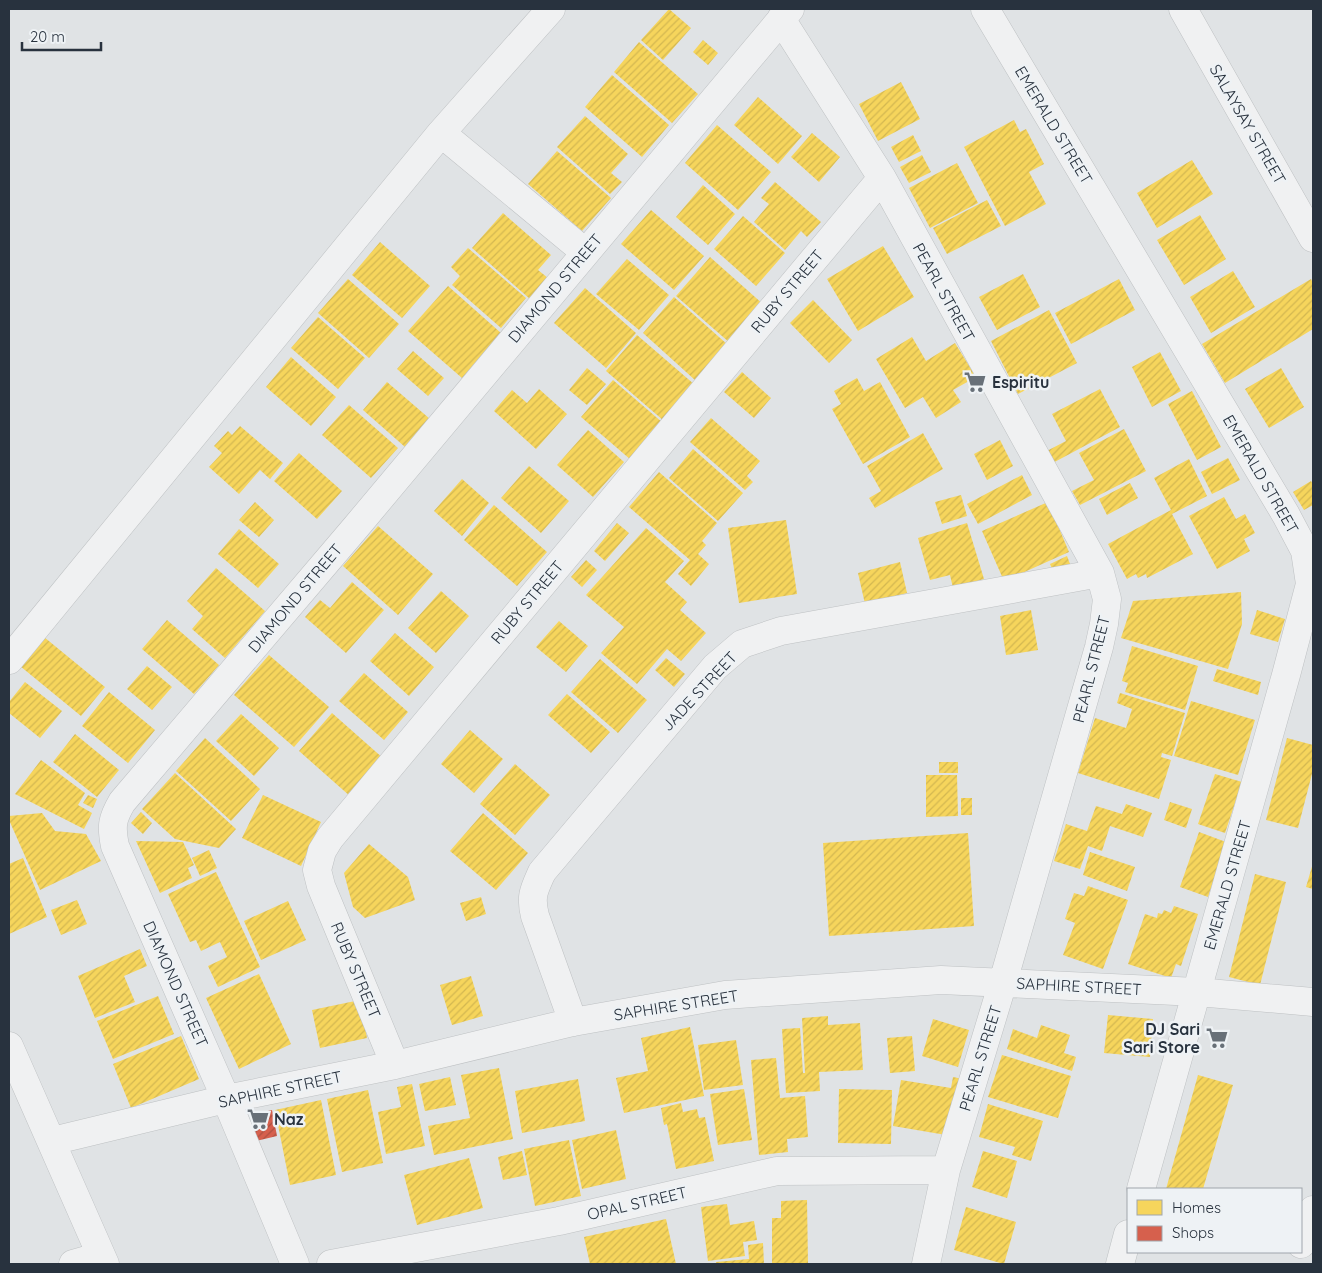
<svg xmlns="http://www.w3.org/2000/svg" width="1322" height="1273" font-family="Quicksand,sans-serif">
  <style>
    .homes { fill: url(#homes-hatch) }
    .shops { fill: url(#shops-hatch) }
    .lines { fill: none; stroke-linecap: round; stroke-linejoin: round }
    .minor-casing { stroke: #bec1c3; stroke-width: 29 }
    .minor { stroke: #f0f1f2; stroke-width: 28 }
    .labels { text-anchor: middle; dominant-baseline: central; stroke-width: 5; stroke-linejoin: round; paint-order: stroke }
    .street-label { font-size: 16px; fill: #28323e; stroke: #eef2f5 }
    .poi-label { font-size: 16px; font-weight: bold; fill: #28323e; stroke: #eef2f5; text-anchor: start }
  </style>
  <defs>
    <pattern id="homes-hatch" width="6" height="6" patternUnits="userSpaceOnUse" patternTransform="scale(1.25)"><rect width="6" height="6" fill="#f6d55c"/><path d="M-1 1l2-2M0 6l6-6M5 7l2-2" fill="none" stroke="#d3b751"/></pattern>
    <pattern id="shops-hatch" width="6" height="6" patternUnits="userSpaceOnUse" patternTransform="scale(1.25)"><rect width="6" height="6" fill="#d6604d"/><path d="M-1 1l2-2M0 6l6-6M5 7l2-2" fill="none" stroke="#ae5041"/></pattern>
  </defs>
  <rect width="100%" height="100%" fill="#e0e3e5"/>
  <path class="homes" d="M669 9 691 28 663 60 641 40Z
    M703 40 718 53 708 65 693 52Z
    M639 42 698 94 672 123 614 72Z
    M612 75 669 125 642 157 585 107Z
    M901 82 920 119 878 141 859 104Z
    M758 97 802 136 778 164 734 125Z
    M585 116 628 154 611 173 622 182 610 194 557 147Z
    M1014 120 1020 132 1026 129 1044 164 1029 172 1046 204 1005 226 964 147Z
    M717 125 771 172 738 210 685 163Z
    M812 133 840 157 819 182 791 157Z
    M913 135 921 151 899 162 891 147Z
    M557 151 611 198 582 231 528 184Z
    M922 155 931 172 909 183 900 167Z
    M1192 160 1213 194 1157 228 1137 193Z
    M957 163 978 203 930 228 909 188Z
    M775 182 821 222 807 237 801 231 785 250 754 222 769 204 761 198Z
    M703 185 735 214 708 245 676 217Z
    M987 200 1001 226 947 254 933 228Z
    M651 210 704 256 674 290 621 244Z
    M503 213 551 255 538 270 548 278 530 299 472 248Z
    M1200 215 1226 259 1184 285 1157 240Z
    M743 216 785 253 756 286 714 249Z
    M380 242 430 286 402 318 352 275Z
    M883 246 914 297 858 331 827 279Z
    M468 248 526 298 501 328 452 285 460 276 451 267Z
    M710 257 764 305 730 343 676 296Z
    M627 259 669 295 639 330 596 294Z
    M1233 271 1255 307 1211 333 1190 297Z
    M1023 274 1040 307 997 330 979 297Z
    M348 279 399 324 369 358 318 313Z
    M1119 279 1135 310 1071 344 1055 313Z
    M1311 279 1313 283V329L1225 383 1202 344Z
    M448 286 501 333 462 378 408 331Z
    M585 288 636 333 606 368 554 323Z
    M674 297 728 345 696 381 643 333Z
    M813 300 852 340 829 363 790 323Z
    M1049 310 1077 363 1018 394 991 341Z
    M318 317 365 358 338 389 291 348Z
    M637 335 695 385 664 421 606 371Z
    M912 337 926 361 955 343 976 377 953 390 961 402 936 418 923 397 905 408 876 359Z
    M413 351 444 378 428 396 397 369Z
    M1160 352 1181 391 1152 407 1132 367Z
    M291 357 336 397 311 426 266 387Z
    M587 368 606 384 587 405 569 390Z
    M1281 368 1304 407 1269 428 1245 389Z
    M742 372 771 398 754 418 724 392Z
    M857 378 864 391 880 382 910 437 863 464 832 409 841 404 834 391Z
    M613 380 663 423 631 460 581 417Z
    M387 382 430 419 405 447 363 410Z
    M539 389 567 414 536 449 494 411 512 390 527 403Z
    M1100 389 1120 427 1049 465 1043 453 1066 441 1052 414Z
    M1192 391 1221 447 1197 460 1168 404Z
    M349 405 398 448 371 478 322 435Z
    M711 418 760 461 747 476 753 482 745 490 690 442Z
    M240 426 283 463 270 479 260 470 239 494 209 467 222 453 214 446 228 431 232 435Z
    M1124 429 1146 471 1080 505 1072 491 1094 480 1079 453Z
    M588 430 624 462 593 497 557 465Z
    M923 433 943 469 875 508 869 498 881 491 867 466Z
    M1000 440 1013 466 987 480 974 454Z
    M693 449 743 493 718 521 669 478Z
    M299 453 342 491 317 519 274 481Z
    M1228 458 1240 480 1212 494 1201 472Z
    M1189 459 1207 496 1172 514 1193 554 1147 578 1146 574 1138 578 1136 574 1127 579 1108 544 1171 510 1154 478Z
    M529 466 569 501 541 533 501 498Z
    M659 472 717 523 702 541 706 545 698 554 709 564 691 586 678 574 690 560 629 507Z
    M1022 475 1032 495 978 524 967 504Z
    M462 479 489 503 462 536 434 511Z
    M1311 481 1313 484V505L1304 510 1293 492Z
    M1130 483 1138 498 1107 515 1099 499Z
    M961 495 967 516 942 524 935 502Z
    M1224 497 1236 519 1245 514 1255 533 1244 539 1250 551 1217 569 1189 516Z
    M255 502 274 520 259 537 239 520Z
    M1048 502 1069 552 1004 581 982 531Z
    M494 505 547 552 517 586 464 540Z
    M786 520 797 594 739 603 728 528Z
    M617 523 629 533 605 561 594 551Z
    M967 523 984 579 953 588 950 575 930 580 918 538Z
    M378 526 433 574 398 615 343 566Z
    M646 528 684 561 665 582 687 602 680 610 706 633 681 661 667 649 637 684 601 653 624 627 586 595Z
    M239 529 279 564 258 588 218 554Z
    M1067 556 1072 569 1055 576 1050 564Z
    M586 560 597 570 582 587 571 577Z
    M900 562 907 593 865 604 858 573Z
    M216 568 265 611 225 658 192 629 203 616 187 601Z
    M352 582 384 610 346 653 305 617 320 600 330 608Z
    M441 591 469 616 436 653 408 628Z
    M1241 592 1242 624 1228 669 1121 638 1133 601Z
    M1031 610 1038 650 1006 655 1000 616Z
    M1257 610 1285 619 1278 642 1250 634Z
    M167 620 219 665 194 694 142 649Z
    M559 621 588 646 566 672 536 647Z
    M395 633 434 667 409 696 370 661Z
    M44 637 105 687 81 716 20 666Z
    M1132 646 1198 666 1185 710 1125 692 1128 683 1122 681Z
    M269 655 329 707 294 747 234 695Z
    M666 658 685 674 674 687 655 670Z
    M600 659 647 700 618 733 571 692Z
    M147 666 172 687 152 710 127 689Z
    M1217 669 1261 682 1258 695 1213 681Z
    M364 673 408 712 384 740 339 701Z
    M25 682 62 711 40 738 9 713V702Z
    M109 692 155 730 128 763 82 726Z
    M1120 693 1185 713 1172 756 1162 753 1161 757 1171 760 1159 799 1078 773 1095 718 1126 728 1132 709 1117 703Z
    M567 694 610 732 591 753 548 715Z
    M1191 701 1255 720 1238 775 1174 756Z
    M332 713 384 759 351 797 299 751Z
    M241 714 279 748 254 776 216 741Z
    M470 730 503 759 474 793 441 764Z
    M75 734 119 770 97 797 53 762Z
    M205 738 260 789 231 821 176 771Z
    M1287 738 1313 745V770L1298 828 1266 820Z
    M41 760 85 793 78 805 92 813 84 829 15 794Z
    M939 762H958V773H939Z
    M515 764 550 795 515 835 480 804Z
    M175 773 236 829 219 848 175 839 142 809Z
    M1215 774 1242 782 1225 833 1198 824Z
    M926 775H957L958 816 926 817Z
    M88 795 97 799 93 808 83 803Z
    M263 795 321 822 301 866 242 838Z
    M961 798H972V815H961Z
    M1170 802 1192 809 1186 828 1164 820Z
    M1126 804 1152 813 1143 837 1110 826 1102 851 1088 846 1080 869 1054 861 1066 824 1087 831 1096 806 1122 814Z
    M141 812 152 823 143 834 131 823Z
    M42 813 55 831 86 834 101 861 40 890 9 820V816Z
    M483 813 528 853 496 890 450 851Z
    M1199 832 1226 842 1208 897 1180 887Z
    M968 833 974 926 829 936 823 843Z
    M136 841 183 842 194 865 188 868 192 878 160 893Z
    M369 844 408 877 415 900 365 918 353 907 344 873Z
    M209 850 217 868 200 876 192 858Z
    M1090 852 1135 867 1127 891 1083 875Z
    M23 858 47 917 9 934V864Z
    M1313 863V889L1306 887Z
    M216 872 260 967 218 987 208 966 227 957 220 942 201 951 196 940 190 942 168 894Z
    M1255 874 1286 882 1260 985 1229 977Z
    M1088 886 1128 900 1103 969 1063 955 1075 923 1065 919 1074 893 1084 896Z
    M481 897 486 914 466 921 460 903Z
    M77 900 87 924 61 935 51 910Z
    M288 901 306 940 261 960 244 921Z
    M1174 906 1198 914 1181 966 1176 964 1171 978 1128 964 1145 914 1157 918 1158 913 1162 914 1164 910 1171 913Z
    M140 949 147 966 124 976 135 1002 95 1018 78 976Z
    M259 974 291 1044 239 1069 206 998Z
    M471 976 483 1016 452 1025 440 985Z
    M158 996 174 1034 113 1059 97 1021Z
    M360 1000 367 1038 320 1048 312 1010Z
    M1108 1015 1153 1019 1150 1057 1104 1053Z
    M828 1016V1025L860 1023 863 1070 819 1072 820 1091 786 1093 782 1029 800 1028 803 1073H805L802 1018Z
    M933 1019 969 1030 958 1067 922 1056Z
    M1041 1025 1070 1035 1064 1053 1076 1057 1072 1071 1007 1049 1013 1029 1037 1038Z
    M690 1027 704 1096 624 1113 616 1078 648 1071 641 1038Z
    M181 1036 199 1079 131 1108 113 1064Z
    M912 1036 915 1071 890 1073 887 1038Z
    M736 1040 743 1085 704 1090 698 1045Z
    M1002 1055 1071 1076 1058 1118 988 1097Z
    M776 1058 780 1098 805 1096 808 1137 787 1139 788 1152 759 1155 751 1060Z
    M499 1068 513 1139 434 1155 428 1126 470 1118 461 1075Z
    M1198 1075 1233 1085 1203 1189H1166Z
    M450 1077 456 1105 425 1111 419 1084Z
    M953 1077 963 1079 959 1102 952 1100 946 1135 893 1126 901 1080 951 1088Z
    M578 1079 585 1121 522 1133 515 1091Z
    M412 1084 425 1146 386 1154 378 1112 401 1107 397 1087Z
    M744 1089 752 1140 718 1145 710 1094Z
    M839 1089 892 1090 891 1144 838 1143Z
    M368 1090 383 1163 342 1172 327 1099Z
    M321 1100 336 1175 290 1185 275 1110Z
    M681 1103 683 1112 697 1109 699 1118 705 1117 714 1161 676 1169 667 1124 664 1125 661 1108Z
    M988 1104 1043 1121 1031 1161 1012 1155 1015 1147 979 1137Z
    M616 1130 626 1179 582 1189 572 1140Z
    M569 1140 581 1196 535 1206 524 1149Z
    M522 1151 527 1175 503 1180 498 1157Z
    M983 1151 1017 1161 1007 1198 972 1187Z
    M469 1158 483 1208 417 1225 404 1175Z
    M807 1200 808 1264H772V1218H781V1201Z
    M727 1204 730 1225 754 1221 757 1240 743 1242 745 1256 708 1261 701 1207Z
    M966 1207 1016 1222 1004 1264 954 1250Z
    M666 1219 676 1264H590L584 1237Z
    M763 1243 764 1264H716V1262L749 1259 748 1245Z"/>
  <path class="shops" d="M272 1110 277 1136 256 1141 251 1115Z"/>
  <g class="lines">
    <g class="minor-casing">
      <path id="minor" d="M985 9 1286 515 1305 551 1310 584 1286 675 1141 1189
        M1183 9 1313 238
        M781 19 882 178 1100 573 1107 599 1104 624 1099 647 1003 982 946 1170 926 1264
        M441 133 585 252
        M9 660 441 133 551 9
        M573 1022 535 916C530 896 534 890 542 872L715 667 742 644 781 631 1100 573
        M9 1046 105 1264
        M395 1065 321 886 317 870 322 851 330 838 882 178
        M52 1141 226 1099 395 1065 573 1022 725 995 941 980 1197 992 1313 1002
        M1301 1244 1313 1210
        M73 1264 101 1256
        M295 1264 226 1099 115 846C111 826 112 819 122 802L356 527 790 9
        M331 1264 559 1221 777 1171 946 1170
        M1120 1264 1128 1234"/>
    </g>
    <use href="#minor" class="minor"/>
  </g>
  <defs>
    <g id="supermarket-bare" transform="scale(1.725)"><path d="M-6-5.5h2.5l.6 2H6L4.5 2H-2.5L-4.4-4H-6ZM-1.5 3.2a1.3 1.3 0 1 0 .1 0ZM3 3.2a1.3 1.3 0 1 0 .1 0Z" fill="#687078" stroke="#eef2f5" stroke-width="2.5" paint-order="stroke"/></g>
  </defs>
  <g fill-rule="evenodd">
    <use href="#supermarket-bare" x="975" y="382"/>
    <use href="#supermarket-bare" x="1217" y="1038"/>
    <use href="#supermarket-bare" x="258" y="1119"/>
  </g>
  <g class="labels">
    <g class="street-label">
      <text transform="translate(1248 124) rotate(60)">SALAYSAY STREET</text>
      <text transform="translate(1054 125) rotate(59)">EMERALD STREET</text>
      <text transform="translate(555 288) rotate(-50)">DIAMOND STREET</text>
      <text transform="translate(787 291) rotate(-50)">RUBY STREET</text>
      <text transform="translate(944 292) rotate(61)">PEARL STREET</text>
      <text transform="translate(1261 474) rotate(60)">EMERALD STREET</text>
      <text transform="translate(295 598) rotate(-50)">DIAMOND STREET</text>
      <text transform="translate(527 602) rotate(-50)">RUBY STREET</text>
      <text transform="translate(1091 669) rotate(-76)">PEARL STREET</text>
      <text transform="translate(699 691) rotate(-47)">JADE STREET</text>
      <text transform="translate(1227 885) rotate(-74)">EMERALD STREET</text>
      <text transform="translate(356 970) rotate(67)">RUBY STREET</text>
      <text transform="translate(176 984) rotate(66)">DIAMOND STREET</text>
      <text transform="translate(1079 986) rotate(3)">SAPHIRE STREET</text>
      <text transform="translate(676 1005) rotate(-9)">SAPHIRE STREET</text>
      <text transform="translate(980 1058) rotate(-73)">PEARL STREET</text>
      <text transform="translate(280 1089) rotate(-12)">SAPHIRE STREET</text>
      <text transform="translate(637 1203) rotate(-13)">OPAL STREET</text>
    </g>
    <g class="poi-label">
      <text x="992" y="382">Espiritu</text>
      <text x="1200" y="1029" text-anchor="end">DJ Sari<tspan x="1200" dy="18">Sari Store</tspan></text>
      <text x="274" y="1119">Naz</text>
    </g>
  </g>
  <rect width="1322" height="1273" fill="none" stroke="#28323e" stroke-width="20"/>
  <rect x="1127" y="1188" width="175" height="65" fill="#eef2f5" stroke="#9fa5ac"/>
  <rect x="1137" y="1200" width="25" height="15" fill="#f6d55c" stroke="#9fa5ac"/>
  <text x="1172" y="1213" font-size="15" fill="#28323e">Homes</text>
  <rect x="1137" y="1226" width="25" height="15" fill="#d6604d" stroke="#9fa5ac"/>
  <text x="1172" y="1238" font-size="15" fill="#28323e">Shops</text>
  <path d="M22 42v8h79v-8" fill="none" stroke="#28323e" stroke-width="2.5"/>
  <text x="30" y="42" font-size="15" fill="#28323e" stroke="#eef2f5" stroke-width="4" paint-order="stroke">20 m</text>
</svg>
